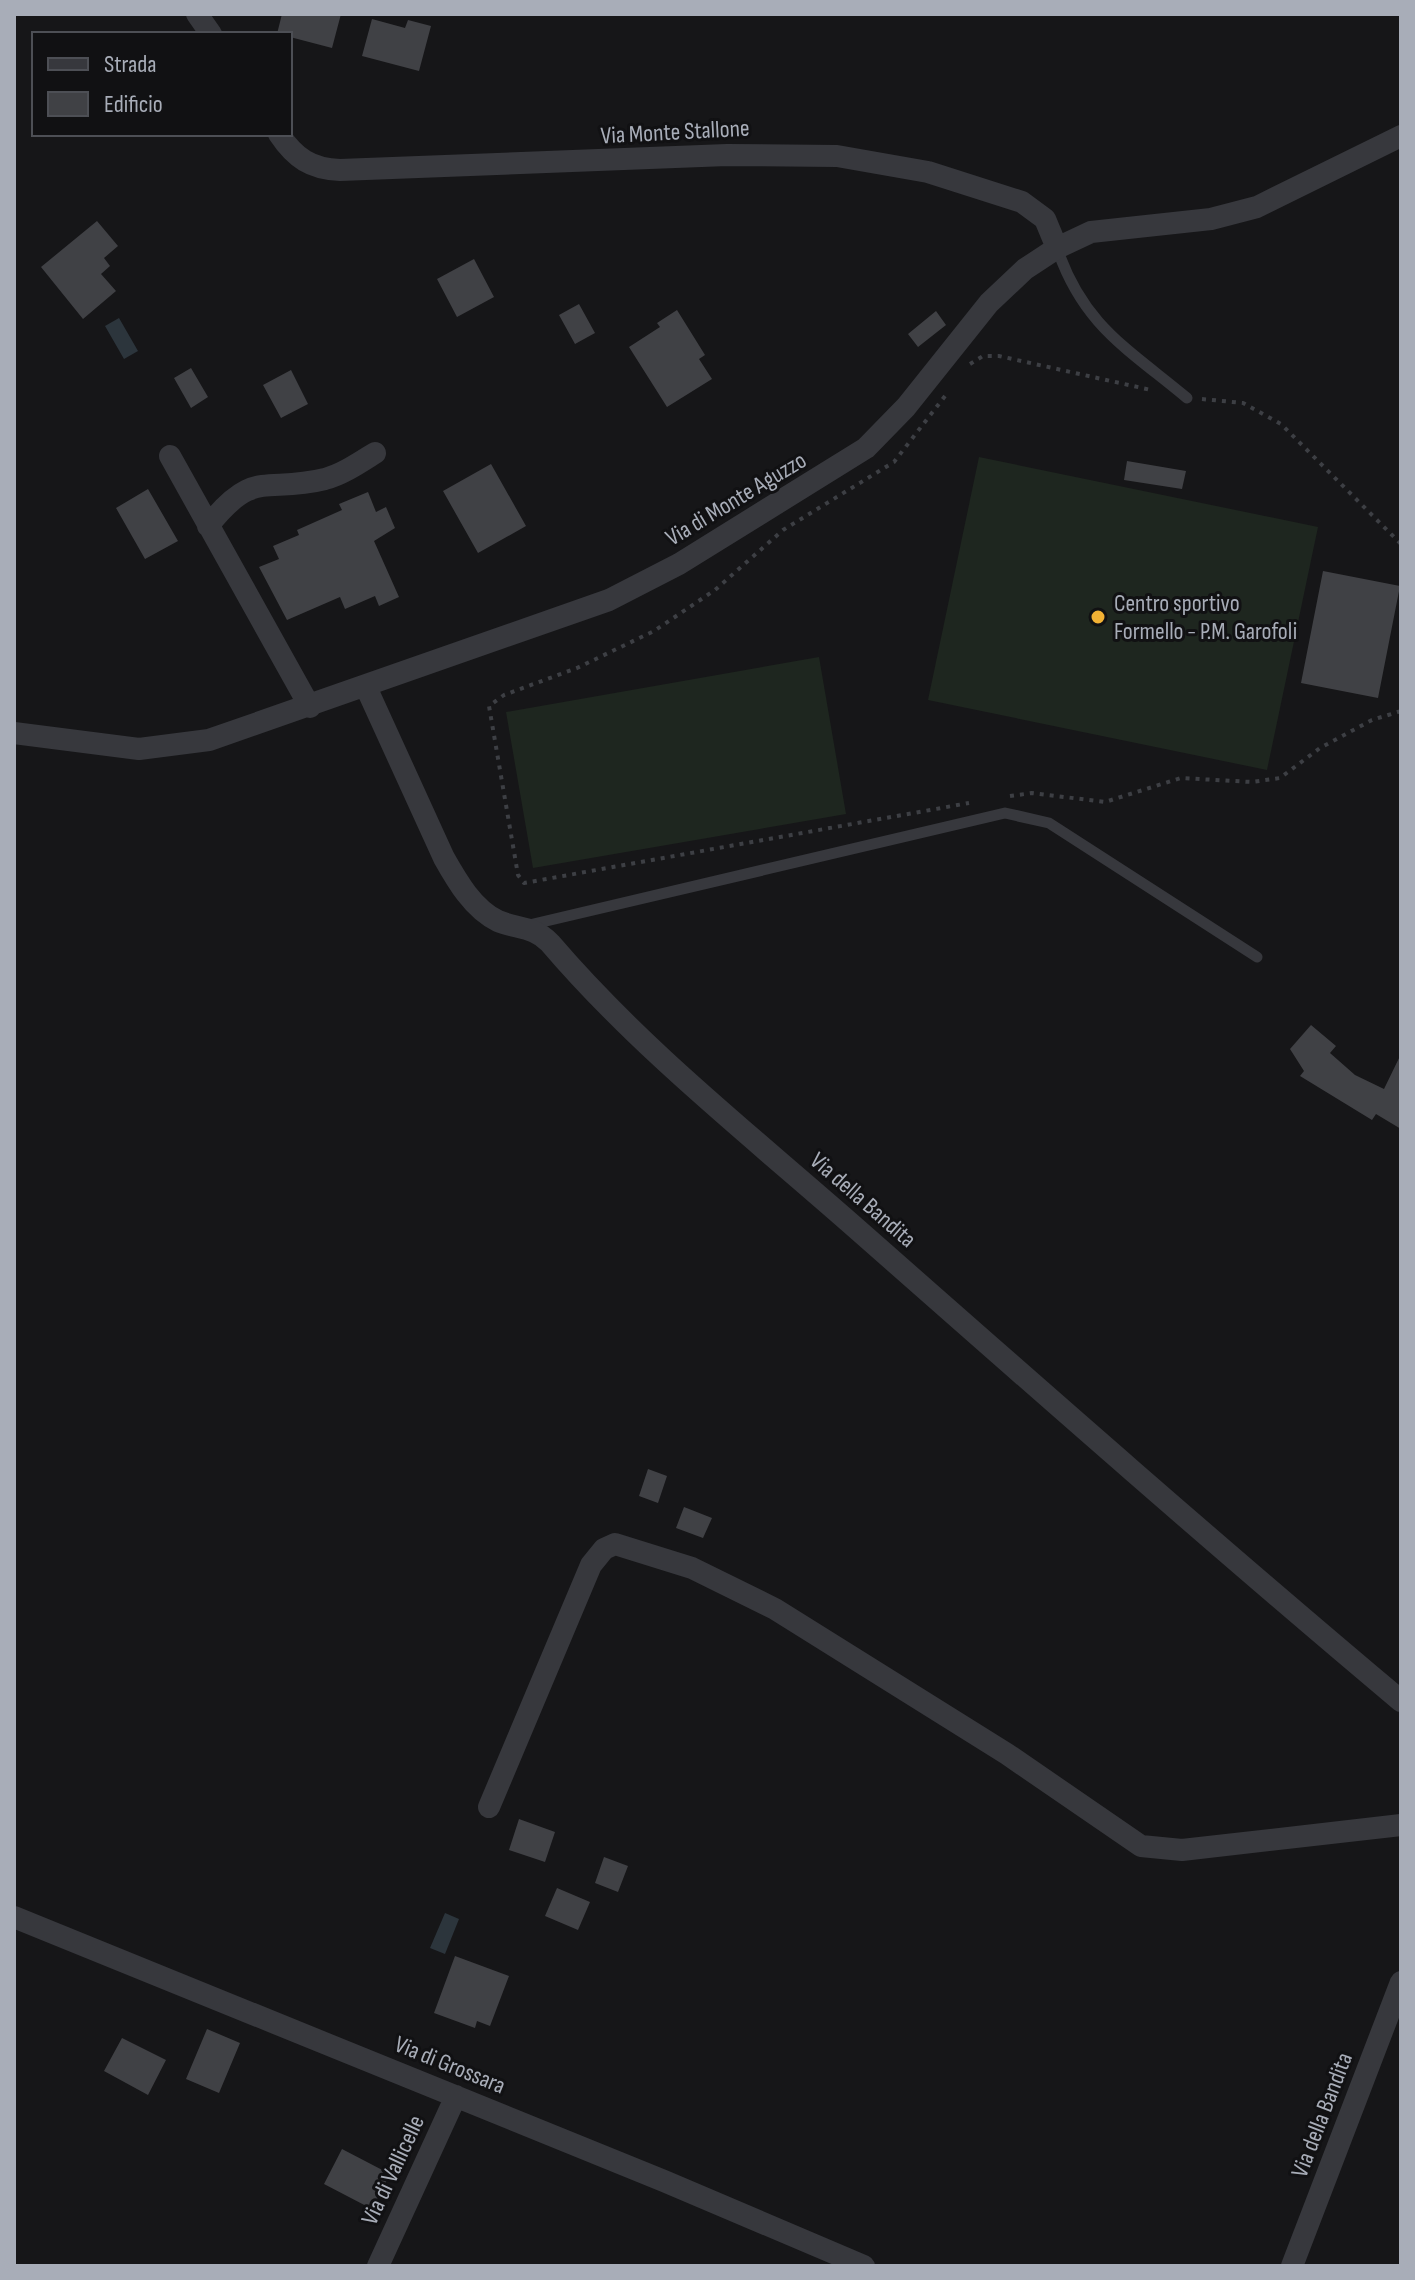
<svg xmlns="http://www.w3.org/2000/svg" width="1415" height="2280" font-family="'Sofia Sans Condensed',sans-serif">
  <style>
    .garden { fill: #1e261f }
    .water { fill: #2c353c }
    .building { fill: #404145 }
    .lines { fill: none; stroke-linecap: round; stroke-linejoin: round }
    .path { stroke: #3d3f44; stroke-width: 4; stroke-dasharray: 4 6; stroke-linecap: butt }
    .lane { stroke: #37383d; stroke-width: 11 }
    .street { stroke: #37383d; stroke-width: 22 }
    .poi-dot { fill: #f2b134; stroke: #111113; stroke-width: 3 }
    .labels { text-anchor: middle; dominant-baseline: central; stroke-width: 6; stroke-linejoin: round; paint-order: stroke }
    .street-label { font-size: 24px; fill: #a8adb8; stroke: #111113 }
    .poi-label { font-size: 24px; fill: #a8adb8; stroke: #111113; text-anchor: start }
  </style>
  <rect width="100%" height="100%" fill="#161618"/>
  <path class="garden" d="M979 457 1318 527 1267 770 928 700Z
    M819 657 846 814 533 868 506 712Z"/>
  <path class="water" d="M119 318 138 351 124 359 105 326Z
    M445 1913 459 1919 445 1954 430 1948Z"/>
  <path class="building" d="M282 14H341L332 48 290 37V34H277Z
    M372 19 405 28 408 20 431 26 419 71 362 56Z
    M97 221 118 246 104 258 110 266 101 274 116 291 83 319 41 267Z
    M474 259 494 297 457 317 437 279Z
    M579 304 595 333 575 344 559 315Z
    M677 310 705 355 699 359 712 379 667 407 629 347 660 327 657 323Z
    M936 311 946 325 918 347 908 334Z
    M191 368 208 397 191 408 174 378Z
    M291 370 308 404 281 418 263 385Z
    M1127 461 1186 471 1182 489 1124 480Z
    M491 464 526 526 478 553 443 491Z
    M148 489 178 541 145 559 116 508Z
    M368 492 376 512 386 507 395 528 374 541 399 597 379 606 375 596 345 609 340 597 287 620 259 567 279 559 273 546 299 535 297 530 342 510 339 504Z
    M1323 571 1400 586 1378 698 1301 683Z
    M1311 1025 1336 1046 1330 1053 1355 1075 1384 1089 1401 1054V1129L1376 1114 1372 1120 1300 1076 1304 1071 1290 1049Z
    M648 1469 667 1476 658 1503 639 1496Z
    M684 1507 712 1518 703 1538 676 1528Z
    M519 1819 555 1832 545 1862 509 1850Z
    M604 1857 628 1866 618 1892 595 1883Z
    M557 1888 590 1902 578 1930 545 1916Z
    M455 1956 509 1976 490 2026 477 2021 475 2028 434 2013Z
    M207 2029 240 2043 219 2093 186 2079Z
    M122 2038 166 2060 148 2095 104 2071Z
    M342 2149 390 2174 372 2209 324 2184Z"/>
  <g class="lines">
    <path class="path" d="M970 364 983 356H999L1151 390
      M945 396 894 462 783 530 715 590 654 631 577 668 504 695 489 706 518 875 524 883 969 803
      M1202 399 1243 403 1281 424 1401 544
      M1010 796 1032 793 1105 802 1181 778 1252 782 1280 778 1320 748 1372 720 1401 711"/>
    <path class="lane" d="M1057 248C1083 325 1127 348 1187 398
      M525 926 1005 813 1049 823 1257 957"/>
    <path class="street" d="M197 14 211 34
      M279 134C295 158 311 169 340 170L727 155 837 156 928 172 1022 202 1045 219 1057 248
      M170 456 310 707
      M208 526C255 467 265 494 325 479 343 474 359 463 375 453
      M366 687 444 858C457 881 473 909 498 921 517 929 534 926 550 943 643 1052 759 1142 866 1237 1043 1393 1220 1549 1401 1701
      M14 733 139 749 209 740 609 600 679 564 866 448 906 407 989 303 1025 269 1057 248 1091 232 1211 219 1257 207 1401 136
      M489 1807 591 1565 604 1549 615 1544 692 1568 775 1609 1007 1754 1141 1846 1182 1850 1401 1825
      M14 1917 664 2181 864 2266
      M378 2266 456 2096
      M1292 2266 1401 1982"/>
  </g>
  <circle class="poi-dot" cx="1098" cy="617" r="8"/>
  <g class="labels">
    <g class="street-label">
      <text transform="translate(675 132) rotate(-3)">Via Monte Stallone</text>
      <text transform="translate(736 499) rotate(-31)">Via di Monte Aguzzo</text>
      <text transform="translate(863 1200) rotate(41)">Via della Bandita</text>
      <text transform="translate(450 2065) rotate(22)">Via di Grossara</text>
      <text transform="translate(1322 2115) rotate(-69)">Via della Bandita</text>
      <text transform="translate(393 2170) rotate(-65)">Via di Vallicelle</text>
    </g>
    <g class="poi-label">
      <text x="1114" y="603">Centro sportivo<tspan x="1114" dy="28">Formello - P.M. Garofoli</tspan></text>
    </g>
  </g>
  <rect width="1415" height="2280" fill="none" stroke="#a8adb8" stroke-width="32"/>
  <rect x="32" y="32" width="260" height="104" fill="#111113" stroke="#4d4f55" stroke-width="2"/>
  <rect x="48" y="58" width="40" height="12" fill="#37383d" stroke="#4d4f55" stroke-width="2"/>
  <text x="104" y="72" font-size="24" fill="#a8adb8">Strada</text>
  <rect x="48" y="92" width="40" height="24" fill="#404145" stroke="#4d4f55" stroke-width="2"/>
  <text x="104" y="112" font-size="24" fill="#a8adb8">Edificio</text>
</svg>
